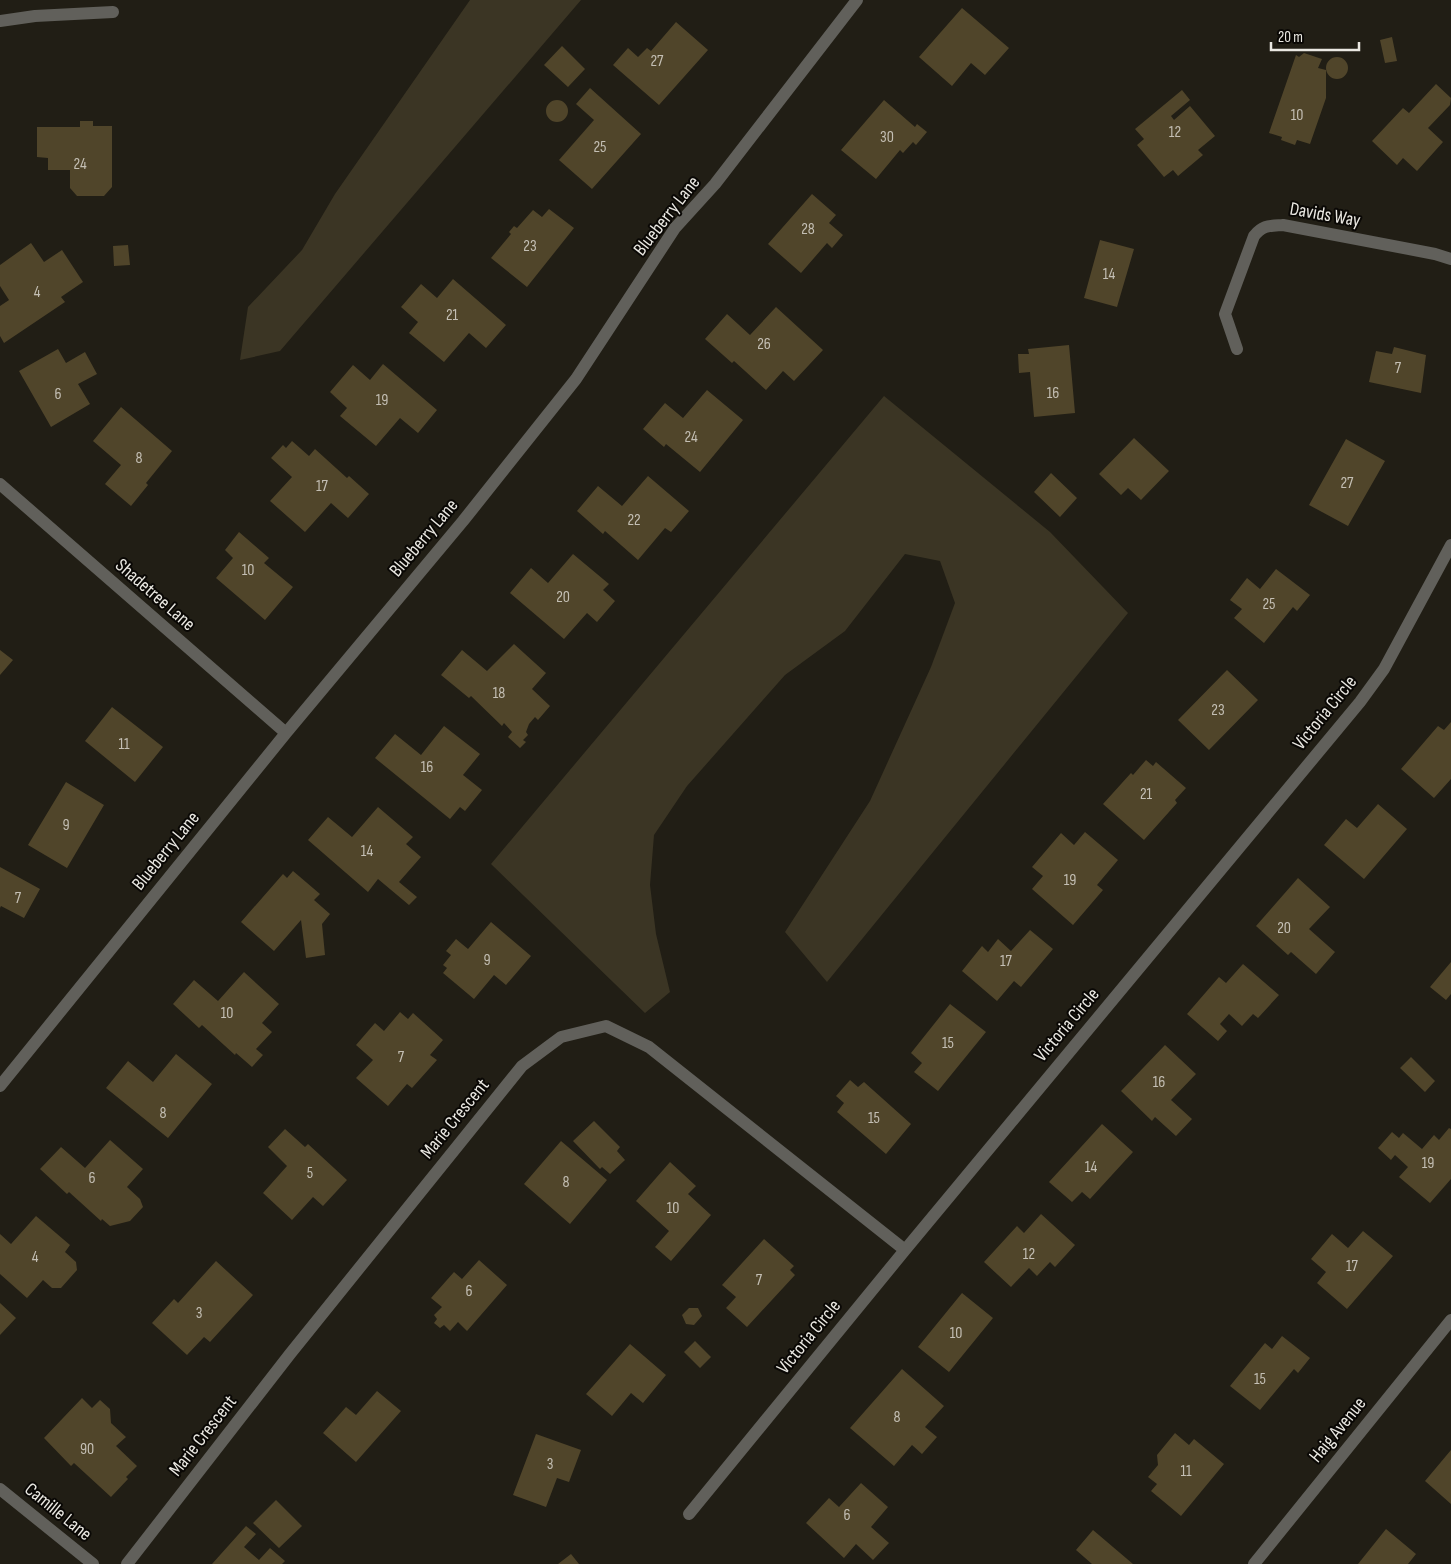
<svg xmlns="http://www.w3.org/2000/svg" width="1451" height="1564" font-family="'Sofia Sans Condensed',sans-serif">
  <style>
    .green { fill: #3b3524 }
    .building { fill: #50452a }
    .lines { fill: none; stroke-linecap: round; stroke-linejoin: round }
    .minor { stroke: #61605b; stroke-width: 12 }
    .labels { text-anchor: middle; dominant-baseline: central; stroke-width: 4; stroke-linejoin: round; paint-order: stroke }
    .number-label { font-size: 16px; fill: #c4bfb4 }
    .street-label { font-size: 19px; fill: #eae8e2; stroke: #0a0805 }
  </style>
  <rect width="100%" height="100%" fill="#211e15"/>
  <path class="green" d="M470 0H581L280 351 240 360 248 307 302 250 335 194Z
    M884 396 1050 532 1128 613 827 982 785 932 870 801 931 667 955 603 940 561 905 554 845 631 785 675 687 786 654 835 650 885 656 934 670 992 645 1013 491 864Z"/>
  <path class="building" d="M962 8 1009 48 985 75 971 63 952 86 919 57Z
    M676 22 708 50 659 105 613 65 628 48 638 57 647 48 651 51Z
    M1392 37 1397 61 1385 63 1380 40Z
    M562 46 585 69 568 87 544 65Z
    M1304 53 1322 59 1318 68 1326 70V98L1310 144 1297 140 1295 145 1281 140 1282 137 1269 133 1296 55 1299 57Z
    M1326 68a11 11 0 1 1 22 0a11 11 0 1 1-22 0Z
    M1436 84 1451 98 1450 105 1428 128 1443 142 1417 171 1403 158 1397 165 1372 141 1403 108 1409 113Z
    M590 88 641 134 592 189 559 160 594 120 576 104Z
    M1182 90 1190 100 1171 116 1174 120 1190 106 1215 136 1198 150 1203 155 1178 176 1173 170 1164 177 1137 145 1144 139 1135 129Z
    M884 100 915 127 917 124 927 132 916 145 913 142 903 153 900 150 876 179 841 150Z
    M546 111a11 11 0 1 1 22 0a11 11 0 1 1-22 0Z
    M80 121H93V126H112V187L104 196H77L70 188V170H48V158L37 157V127H80Z
    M812 194 836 215 829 223 843 235 832 248 827 243 801 273 768 244Z
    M549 209 574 228 527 287 491 258 511 234 509 232 514 226 517 228 533 210 542 217Z
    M1100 240 1134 249 1117 307 1084 298Z
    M31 243 44 262 62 250 83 282 61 297 65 302 4 343 0 336V306L9 300 0 286V265Z
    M128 245 130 265 114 266 113 246Z
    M453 279 506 325 486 348 469 333 444 362 409 333 418 322 401 307 421 284 437 298Z
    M776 307 823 350 794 381 783 371 766 390 734 361 732 363 705 339 727 314 750 335Z
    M1069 345 1075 413 1034 417 1030 372 1019 373 1018 354H1029L1028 349Z
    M1394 347 1426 355 1421 393 1369 382 1376 351 1392 354Z
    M58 349 66 363 85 352 97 374 78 384 90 404 51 427 19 371Z
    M383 364 437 410 418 433 400 418 376 446 340 416 347 408 330 392 353 365 370 380Z
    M707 390 743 420 700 472 666 444 664 447 643 429 665 403 683 418Z
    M121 407 172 451 146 483 148 485 131 506 105 484 121 465 93 441Z
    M1134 438 1169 471 1141 500 1128 488 1121 495 1099 474Z
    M1346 439 1385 461 1348 526 1309 505Z
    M292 441 309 456 315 449 347 478 349 476 369 494 348 518 331 503 305 532 270 501 292 477 271 458 283 445 286 448Z
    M1051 473 1077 498 1060 517 1034 492Z
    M648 476 689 511 671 532 665 528 638 560 605 531 603 534 577 511 598 486 622 506Z
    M239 532 269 558 264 563 293 587 265 620 216 578 233 558 225 550Z
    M573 554 609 584 603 590 615 601 597 622 587 613 564 639 510 593 531 568 548 583Z
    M1276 569 1310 595 1297 611 1293 607 1264 643 1234 618 1242 609 1230 600 1247 578 1260 589Z
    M514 644 546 673 532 689 550 706 538 720 535 717 529 724 526 732 528 735 523 740 526 742 520 748 508 737 512 732 504 723 502 726 471 696 469 698 441 675 462 650 487 671Z
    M0 650 13 660 0 675Z
    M1227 670 1258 700 1209 750 1178 720Z
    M112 707 163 747 135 782 85 741Z
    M1451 722V779L1434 798 1401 769 1438 726 1444 730Z
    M444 726 480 754 463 775 482 790 465 811 460 807 450 819 375 758 395 734 421 755Z
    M1146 760 1153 766 1156 762 1186 788 1175 800 1177 803 1144 840 1103 804 1131 773 1133 775Z
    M66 782 104 805 67 868 28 845Z
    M1378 804 1407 829 1364 879 1324 845 1346 819 1357 828Z
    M378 807 413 837 406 844 421 857 399 882 417 897 409 905 378 879 368 892 308 840 328 817 352 837Z
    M1085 832 1118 860 1097 885 1103 890 1073 925 1032 889 1043 876 1032 867 1061 833 1074 845Z
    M0 867 40 889 24 918 1 906 0 908Z
    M293 871 320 894 314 900 330 914 322 924 325 955 306 958 301 920 274 951 241 922 283 874 287 878Z
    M1298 878 1330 907 1309 929 1335 952 1316 974 1291 952 1288 955 1256 926Z
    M491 922 531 956 506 985 494 975 474 999 443 973 447 968 443 965 451 955 446 951 456 939 468 949Z
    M1030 930 1053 949 1021 987 1014 981 997 1001 962 971 982 946 988 952 998 939 1011 951Z
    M1451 962V994L1446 1000 1430 987Z
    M1243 964 1279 995 1258 1018 1253 1014 1242 1026 1229 1014 1220 1024 1227 1031 1218 1041 1187 1014 1219 977 1226 983Z
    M244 972 279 1004 262 1023 272 1032 256 1049 263 1055 252 1067 236 1053 235 1055 202 1025 199 1028 173 1004 194 980 218 1001Z
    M950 1004 986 1032 938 1091 914 1072 922 1063 911 1053Z
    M400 1012 408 1019 413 1013 443 1040 430 1055 437 1060 412 1088 407 1084 388 1106 356 1078 373 1060 356 1045 375 1023 384 1031Z
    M1165 1045 1196 1074 1171 1100 1192 1119 1176 1136 1155 1117 1152 1121 1121 1091Z
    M176 1054 212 1084 168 1138 106 1088 128 1061 153 1082Z
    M1411 1057 1435 1081 1425 1092 1400 1068Z
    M850 1080 858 1087 864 1082 911 1124 886 1154 837 1112 844 1103 836 1096Z
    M594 1121 620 1147 617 1151 625 1160 610 1174 602 1167 600 1169 573 1141Z
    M1102 1124 1133 1152 1090 1199 1082 1192 1072 1202 1049 1182Z
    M1449 1128 1451 1129V1179L1430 1203 1399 1177 1408 1167 1395 1155 1391 1160 1378 1148 1392 1132 1399 1138 1403 1133 1422 1149 1434 1135 1439 1140Z
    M285 1129 305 1147 308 1144 347 1180 323 1206 313 1197 292 1220 263 1193 287 1166 268 1147Z
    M110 1140 143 1169 127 1187 140 1199 143 1207 130 1221 110 1226 102 1219 101 1221 69 1192 67 1194 40 1169 61 1147 85 1168Z
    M561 1141 607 1180 570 1224 524 1184Z
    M670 1162 696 1186 688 1194 711 1215 671 1261 655 1247 669 1231 636 1201Z
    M1041 1214 1075 1245 1055 1267 1050 1262 1037 1276 1029 1268 1011 1287 984 1262 1017 1226 1024 1233Z
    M36 1216 70 1245 65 1252 76 1262 77 1270 61 1288H52L43 1280 27 1298 0 1274V1234L11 1244Z
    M1363 1231 1393 1256 1347 1309 1317 1283 1326 1272 1311 1259 1332 1234 1348 1248Z
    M764 1239 794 1266 790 1270 795 1275 747 1327 726 1308 736 1297 722 1285Z
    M479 1260 507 1285 467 1331 458 1322 450 1331 444 1325 440 1328 434 1323 437 1319 434 1315 442 1307 431 1298 454 1272 462 1279Z
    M216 1261 253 1295 210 1342 204 1337 187 1355 152 1323 174 1299 178 1303Z
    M962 1293 993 1318 949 1372 918 1347Z
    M0 1303 16 1318 0 1335Z
    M689 1308H698L702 1316 694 1325 686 1324 682 1315Z
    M1282 1336 1310 1358 1298 1373 1294 1369 1260 1410 1230 1386 1265 1343 1272 1349Z
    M695 1341 711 1357 700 1368 684 1352Z
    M630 1344 666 1375 643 1403 631 1393 612 1416 586 1394Z
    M902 1369 944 1406 925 1427 937 1437 922 1454 912 1445 894 1466 850 1428Z
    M377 1391 401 1411 356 1462 323 1433 346 1407 356 1415Z
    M82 1398 92 1408 100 1400 110 1409 111 1423 126 1437 116 1446 137 1466 126 1477 128 1479 111 1497 74 1463 71 1466 44 1438Z
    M1175 1433 1189 1445 1194 1439 1224 1464 1181 1516 1151 1491 1157 1484 1148 1477 1158 1465 1157 1455Z
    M536 1434 581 1450 569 1482 557 1478 546 1507 513 1495Z
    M1451 1450V1504L1425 1481Z
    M861 1483 888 1507 871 1527 889 1543 873 1560 856 1544 844 1558 806 1523 829 1498 839 1507Z
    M276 1500 302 1526 279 1548 253 1523Z
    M246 1526 256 1534 244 1547 259 1560 270 1548 285 1561 282 1564H212Z
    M1386 1529 1416 1554 1408 1564H1358Z
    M1093 1530 1133 1564H1092L1076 1550Z
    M571 1554 579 1564H558Z"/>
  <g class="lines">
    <path class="minor" d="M0 21 35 16 113 12
      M1237 349 1225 314 1254 236C1263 225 1269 226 1283 225L1435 254 1451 259
      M0 484 286 733
      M0 1086 286 733 463 521 576 379 675 228 715 184 857 0
      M0 1489 93 1564
      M689 1514 905 1250 1360 702 1384 669 1451 545
      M127 1564 290 1354 522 1066 561 1037 606 1026 649 1047 905 1250
      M1254 1564 1451 1320"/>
  </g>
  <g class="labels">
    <g class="number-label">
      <text x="657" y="61">27</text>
      <text x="1297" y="115">10</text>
      <text x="1175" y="132">12</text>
      <text x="887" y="137">30</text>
      <text x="600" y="147">25</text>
      <text x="80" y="164">24</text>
      <text x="808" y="229">28</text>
      <text x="530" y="246">23</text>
      <text x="1109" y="274">14</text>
      <text x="37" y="292">4</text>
      <text x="452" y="315">21</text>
      <text x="764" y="344">26</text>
      <text x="1398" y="368">7</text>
      <text x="1053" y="393">16</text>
      <text x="58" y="394">6</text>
      <text x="382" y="400">19</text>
      <text x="691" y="437">24</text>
      <text x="139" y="458">8</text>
      <text x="1347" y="483">27</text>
      <text x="322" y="486">17</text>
      <text x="634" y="520">22</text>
      <text x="248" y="570">10</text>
      <text x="563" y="597">20</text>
      <text x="1269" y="604">25</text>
      <text x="499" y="693">18</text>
      <text x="1218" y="710">23</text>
      <text x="124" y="744">11</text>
      <text x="427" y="767">16</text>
      <text x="1146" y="794">21</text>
      <text x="66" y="825">9</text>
      <text x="367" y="851">14</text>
      <text x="1070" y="880">19</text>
      <text x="18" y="898">7</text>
      <text x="1284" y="928">20</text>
      <text x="487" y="960">9</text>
      <text x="1006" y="961">17</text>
      <text x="227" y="1013">10</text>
      <text x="948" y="1043">15</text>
      <text x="401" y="1057">7</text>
      <text x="1159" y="1082">16</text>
      <text x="163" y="1113">8</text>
      <text x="874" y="1118">15</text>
      <text x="1428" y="1163">19</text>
      <text x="1091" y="1167">14</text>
      <text x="310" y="1173">5</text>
      <text x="92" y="1178">6</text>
      <text x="566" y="1182">8</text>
      <text x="673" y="1208">10</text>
      <text x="1029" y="1254">12</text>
      <text x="35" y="1257">4</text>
      <text x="1352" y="1266">17</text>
      <text x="759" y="1280">7</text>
      <text x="469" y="1291">6</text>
      <text x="199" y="1313">3</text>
      <text x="956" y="1333">10</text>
      <text x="1260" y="1379">15</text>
      <text x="897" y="1417">8</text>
      <text x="87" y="1449">90</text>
      <text x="550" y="1464">3</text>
      <text x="1186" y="1471">11</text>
      <text x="847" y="1515">6</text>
    </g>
    <g class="street-label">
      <text transform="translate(1325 215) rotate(10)">Davids Way</text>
      <text transform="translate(667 216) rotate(-52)">Blueberry Lane</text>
      <text transform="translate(424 538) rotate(-50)">Blueberry Lane</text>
      <text transform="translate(155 595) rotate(41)">Shadetree Lane</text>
      <text transform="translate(1325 713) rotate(-51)">Victoria Circle</text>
      <text transform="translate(166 851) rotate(-51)">Blueberry Lane</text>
      <text transform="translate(1067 1025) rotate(-50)">Victoria Circle</text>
      <text transform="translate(455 1119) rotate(-51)">Marie Crescent</text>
      <text transform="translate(809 1337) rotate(-51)">Victoria Circle</text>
      <text transform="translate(1338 1430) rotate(-51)">Haig Avenue</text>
      <text transform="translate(203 1436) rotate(-52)">Marie Crescent</text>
      <text transform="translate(58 1512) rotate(39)">Camille Lane</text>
    </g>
  </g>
  <path d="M1271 42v8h88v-8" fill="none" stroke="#eae8e2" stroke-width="2.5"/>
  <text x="1278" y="42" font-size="15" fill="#eae8e2" stroke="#0a0805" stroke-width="4" paint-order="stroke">20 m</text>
</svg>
